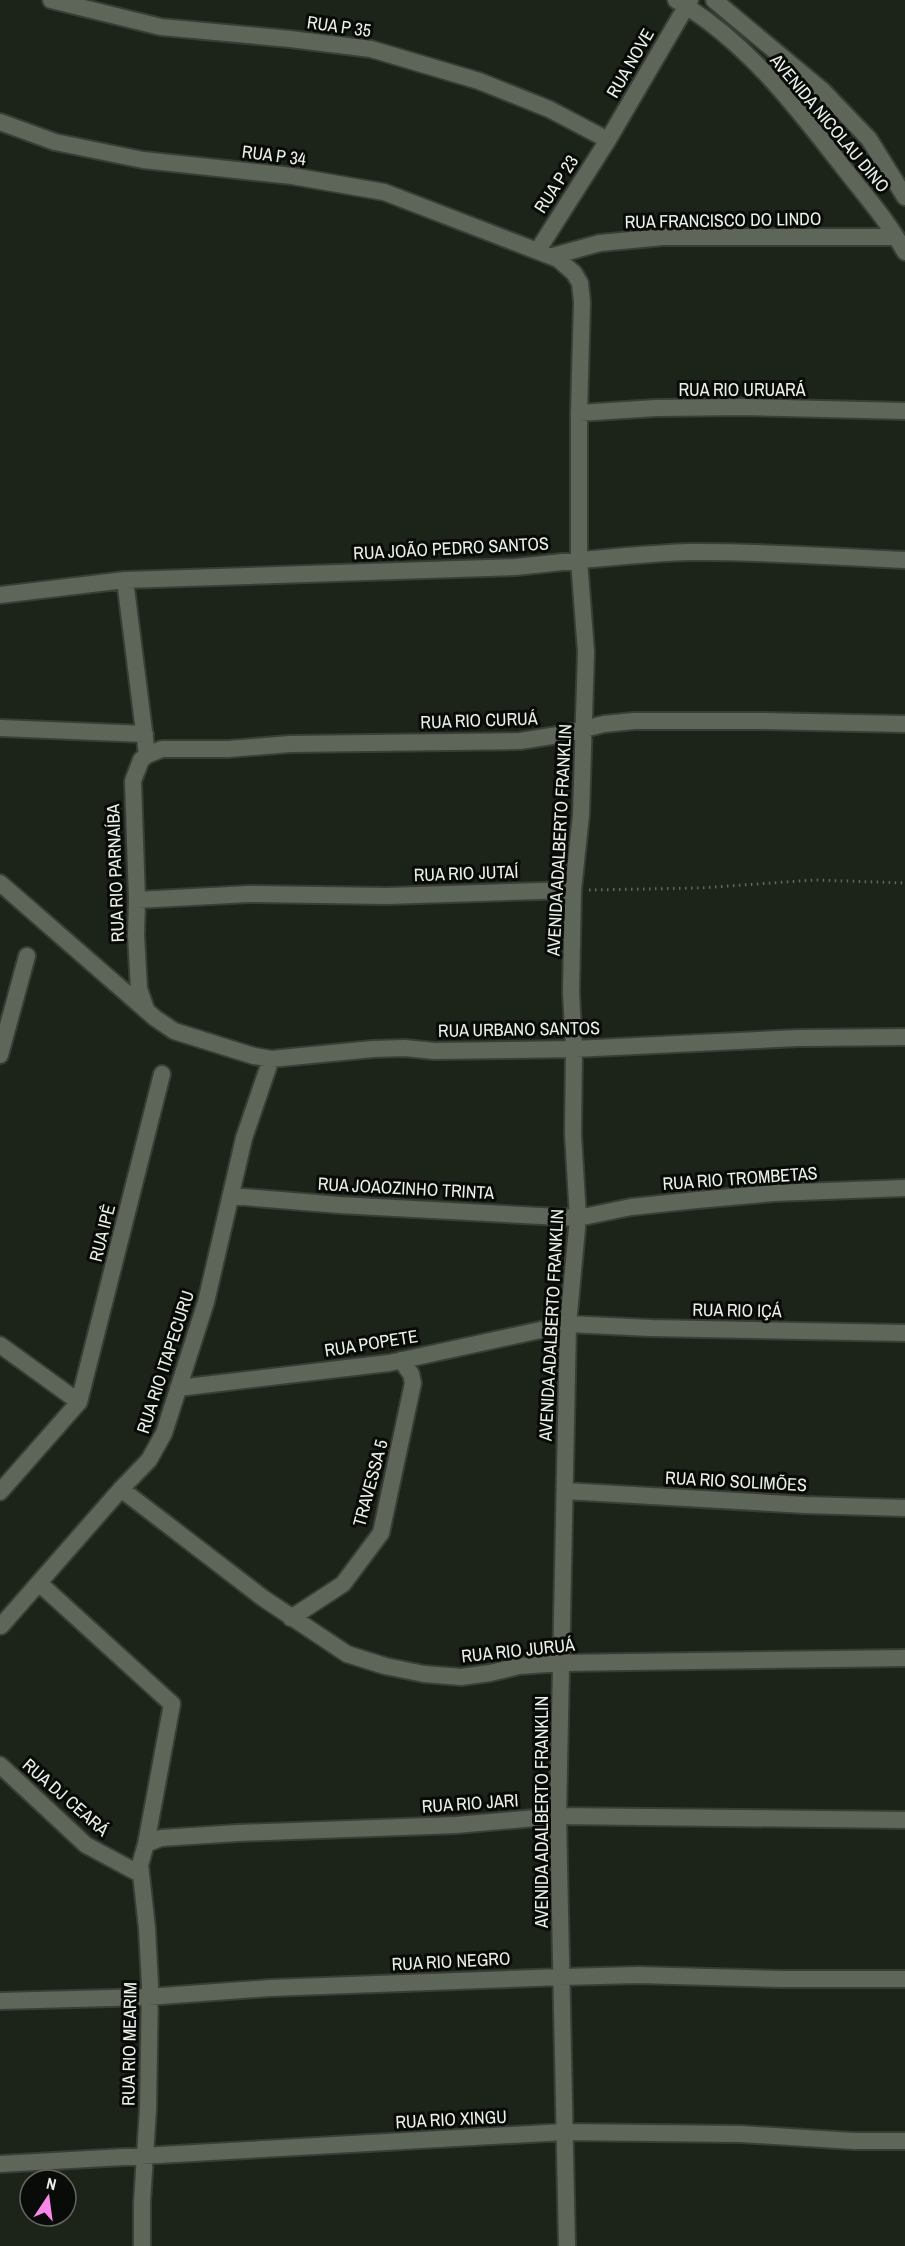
<svg xmlns="http://www.w3.org/2000/svg" width="905" height="2246" font-family="'Archivo Narrow',sans-serif">
  <style>
    .lines { fill: none; stroke-linecap: round; stroke-linejoin: round }
    .minor-casing { stroke: #383e36; stroke-width: 20 }
    .path { stroke: #61675e; stroke-width: 3; stroke-dasharray: 1.5 4.5; stroke-linecap: butt }
    .minor { stroke: #5e665a; stroke-width: 16 }
    .labels { text-anchor: middle; dominant-baseline: central; stroke-width: 6; stroke-linejoin: round; paint-order: stroke }
    .street-label { font-size: 18px; fill: #ebf0e9; stroke: #080b07 }
  </style>
  <rect width="100%" height="100%" fill="#1c2319"/>
  <g class="lines">
    <g class="minor-casing">
      <path id="minor" d="M51 0 161 27 290 39 371 49 479 81 549 109 608 140
        M676 0C745 40 795 105 843 167 865 195 888 221 905 252
        M714 0 823 91 869 139 905 197
        M0 122 55 142 143 160 292 176 384 192 558 259 574 273 580 283 582 302 579 413V560L586 652 581 815 573 890 571 992 574 1049 573 1134 578 1218 568 1324 558 1816 567 2246
        M538 250 608 140 690 0
        M553 256 600 243 663 237H896
        M579 413 656 408 745 407 905 411
        M125 580 147 755
        M0 595 125 580 515 567C573 561 631 554 689 552 761 551 833 557 905 560
        M0 728 145 734
        M0 883 155 1018 174 1031 254 1056 271 1059 373 1049 405 1048 434 1051 574 1049 798 1038 905 1037
        M137 900 249 894 387 896 573 890
        M146 1009 139 989 136 935 137 900 133 781 141 760 147 755 162 749H228L290 744 520 741 564 734 604 724 634 721H763L905 724
        M0 1055 27 956
        M231 1196 340 1205 578 1218 631 1207 697 1200 774 1193 905 1188
        M0 1345 79 1402
        M178 1388 389 1363 568 1324 651 1328 905 1333
        M121 1489 263 1598 347 1654 385 1666 424 1674 461 1677 490 1673 519 1666 562 1663 905 1658
        M565 1491 805 1505 905 1508
        M0 1492 79 1402 162 1074
        M39 1583 172 1704 146 1844 140 1865 147 1928 150 1985 148 2109 142 2202V2246
        M291 1618 343 1584 381 1533 413 1383 411 1374 401 1360
        M1 1626 121 1489 149 1460 164 1433 206 1302 244 1138 271 1059
        M0 1765 86 1845 140 1874
        M146 1844 161 1838 238 1833 456 1825 558 1816 905 1820
        M0 2001 148 1997 270 1988 562 1977 638 1975 782 1979H905
        M0 2164 564 2132 741 2134 854 2141H905"/>
    </g>
    <path class="path" d="M589 890 699 888 815 880 905 883"/>
    <use href="#minor" class="minor"/>
  </g>
  <g class="labels">
    <g class="street-label">
      <text transform="translate(339 26) rotate(8)">RUA P 35</text>
      <text transform="translate(630 63) rotate(-60)">RUA NOVE</text>
      <text transform="translate(830 123) rotate(50)">AVENIDA NICOLAU DINO</text>
      <text transform="translate(274 155) rotate(7)">RUA P 34</text>
      <text transform="translate(556 184) rotate(-57)">RUA P 23</text>
      <text transform="translate(723 220) rotate(-1)">RUA FRANCISCO DO LINDO</text>
      <text x="742" y="389">RUA RIO URUARÁ</text>
      <text transform="translate(451 548) rotate(-3)">RUA JOÃO PEDRO SANTOS</text>
      <text transform="translate(479 720) rotate(-2)">RUA RIO CURUÁ</text>
      <text transform="translate(559 840) rotate(-87)">AVENIDA ADALBERTO FRANKLIN</text>
      <text transform="translate(115 873) rotate(-92)">RUA RIO PARNAÍBA</text>
      <text transform="translate(466 873) rotate(-2)">RUA RIO JUTAÍ</text>
      <text transform="translate(519 1029) rotate(-1)">RUA URBANO SANTOS</text>
      <text transform="translate(740 1178) rotate(-4)">RUA RIO TROMBETAS</text>
      <text transform="translate(406 1188) rotate(3)">RUA JOAOZINHO TRINTA</text>
      <text transform="translate(102 1233) rotate(-76)">RUA IPÊ</text>
      <text transform="translate(737 1310) rotate(1)">RUA RIO IÇÁ</text>
      <text transform="translate(551 1325) rotate(-87)">AVENIDA ADALBERTO FRANKLIN</text>
      <text transform="translate(371 1343) rotate(-9)">RUA POPETE</text>
      <text transform="translate(165 1362) rotate(-72)">RUA RIO ITAPECURU</text>
      <text transform="translate(736 1481) rotate(3)">RUA RIO SOLIMÕES</text>
      <text transform="translate(370 1483) rotate(-75)">TRAVESSA 5</text>
      <text transform="translate(518 1650) rotate(-6)">RUA RIO JURUÁ</text>
      <text transform="translate(66 1797) rotate(41)">RUA DJ CEARÁ</text>
      <text transform="translate(470 1803) rotate(-4)">RUA RIO JARI</text>
      <text transform="translate(541 1812) rotate(-90)">AVENIDA ADALBERTO FRANKLIN</text>
      <text transform="translate(451 1961) rotate(-3)">RUA RIO NEGRO</text>
      <text transform="translate(129 2044) rotate(-89)">RUA RIO MEARIM</text>
      <text transform="translate(451 2119) rotate(-3)">RUA RIO XINGU</text>
    </g>
  </g>
  <g transform="translate(48 2198) rotate(13)"><circle r="28" fill="#080b07" stroke="#636761" stroke-width="1.5"/>
  <path d="M0-4.5L10 22L0 15L-10 22Z" fill="#f888ea"/>
  <text y="-9" font-size="16" font-weight="bold" text-anchor="middle" fill="#ebf0e9">N</text>
  </g>
</svg>
